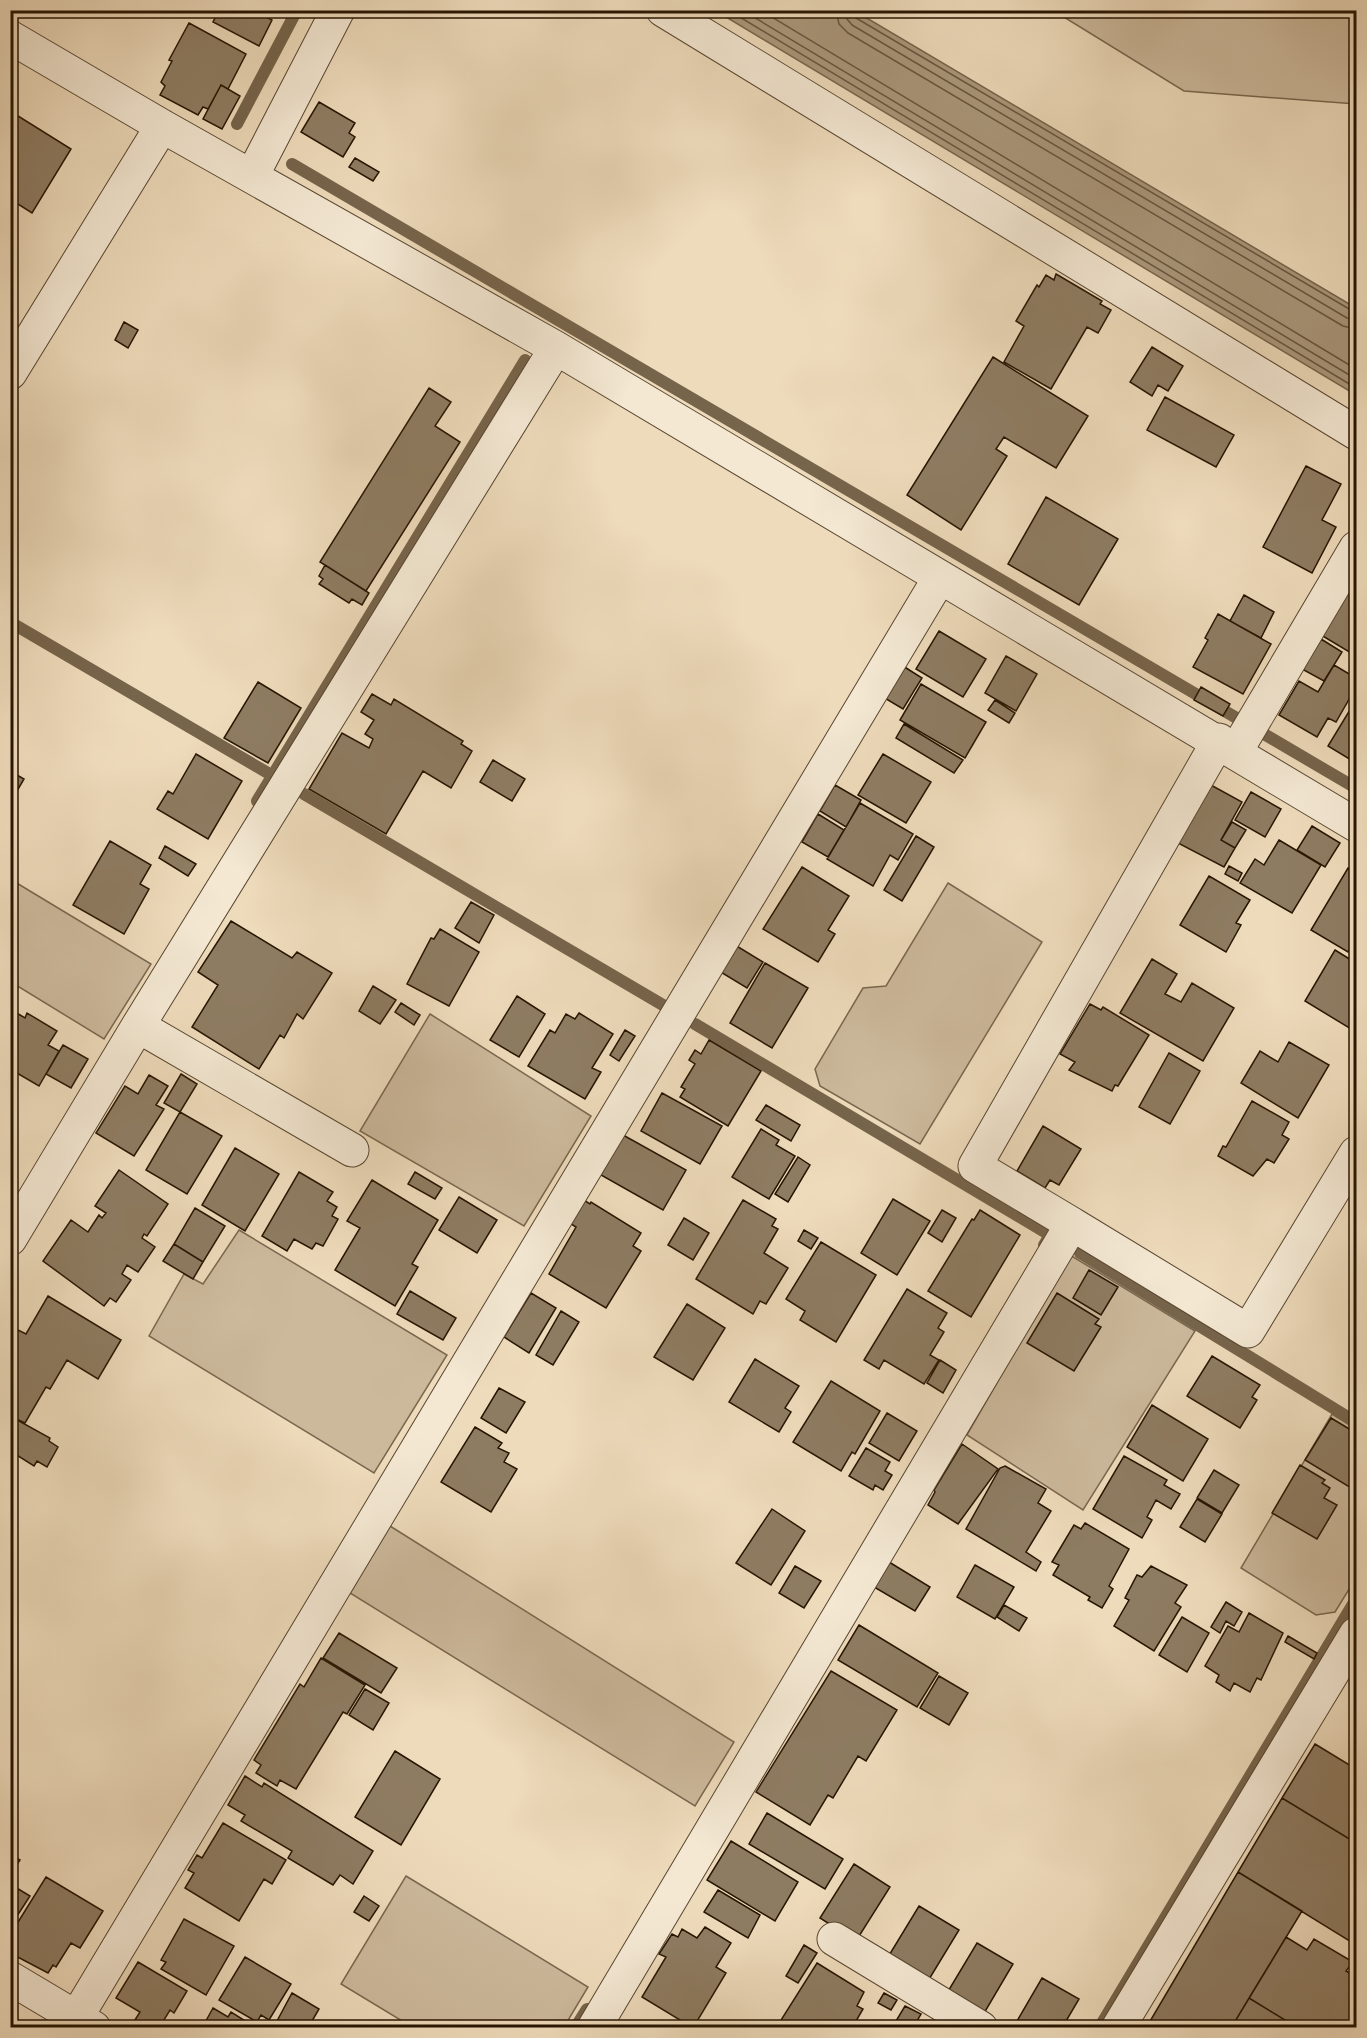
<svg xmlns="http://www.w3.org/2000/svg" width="1367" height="2038" font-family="'EB Garamond',serif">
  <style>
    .green { fill: #ccb99c; stroke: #7a674f; stroke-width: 1.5 }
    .water { fill: #aa987c; stroke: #76644b; stroke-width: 1.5 }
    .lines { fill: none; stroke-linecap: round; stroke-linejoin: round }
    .shore { stroke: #68563f; stroke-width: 1.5 }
    .stream { stroke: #76644b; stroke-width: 12 }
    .building { fill: #8e7c62; stroke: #271502; stroke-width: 1.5 }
    .minor-casing { stroke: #594630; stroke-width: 35 }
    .minor { stroke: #f4e8d3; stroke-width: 33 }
  </style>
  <rect width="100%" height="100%" fill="#eedbbb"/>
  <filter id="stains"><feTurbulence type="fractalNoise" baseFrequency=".00333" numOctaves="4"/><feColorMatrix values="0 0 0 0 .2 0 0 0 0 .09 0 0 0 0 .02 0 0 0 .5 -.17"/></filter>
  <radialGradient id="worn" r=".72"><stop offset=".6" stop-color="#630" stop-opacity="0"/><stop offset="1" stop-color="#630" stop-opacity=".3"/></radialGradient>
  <path class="green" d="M1054 11H1356V104L1184 91Z
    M10 879 151 964 104 1039 11 982Z
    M948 883 1042 942 920 1144 820 1086 815 1069 863 988 886 986Z
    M430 1014 591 1116 524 1226 360 1131Z
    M239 1230 447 1355 374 1473 149 1336 184 1274 203 1284Z
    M1070 1255 1195 1331 1083 1510 967 1435Z
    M1332 1414 1356 1429V1578L1335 1612 1316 1615 1241 1568Z
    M390 1526 734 1742 695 1806 350 1593Z
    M406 1876 588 1987 564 2027H412L341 1984Z"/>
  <path class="water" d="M716 11H855L1356 308V395Z"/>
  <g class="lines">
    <path class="shore" d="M728 10 1356 388
      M742 10 1356 379
      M760 10 1356 369
      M836 10 839 24 848 33 1343 326 1356 329
      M845 10 847 19 852 25 1347 318 1356 320
      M853 10 856 18 1356 313"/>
    <path class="stream" d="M237 124 297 10
      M292 164 1356 788
      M10 622 273 776
      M304 794 668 1008
      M257 801 525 360
      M695 1024 1050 1235 1044 1245
      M1080 1253 1356 1422
      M575 2028 587 2009
      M1099 2028 1356 1599"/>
  </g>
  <path class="building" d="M219 10H253L272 20 259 46 213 22Z
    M189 23 246 54 228 89 221 85 208 109 203 107 198 115 160 95 165 86 161 82 172 61 169 60Z
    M221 85 240 96 222 129 203 119Z
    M319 102 355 123 349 133 355 137 343 157 301 132Z
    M10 111 71 149 32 213 10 199Z
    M355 158 379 172 373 181 349 167Z
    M1056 274 1102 301 1100 304 1111 310 1098 333 1087 327 1051 389 1004 362 1024 326 1016 321 1037 285 1039 287 1046 275 1054 280Z
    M124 322 138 330 128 348 115 340Z
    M1152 347 1183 366 1168 391 1158 385 1152 396 1130 382Z
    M993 357 1088 416 1056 468 1004 437 996 449 1007 456 961 530 907 495Z
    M429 388 451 402 435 426 460 442 366 591 320 562Z
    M1165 397 1234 435 1216 467 1147 430Z
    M1306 466 1341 484 1322 520 1336 527 1312 573 1263 547Z
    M1046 497 1118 539 1079 605 1008 564Z
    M325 565 369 593 362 605 352 599 349 603 319 584 323 579 319 576Z
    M1349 586 1356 591V656L1321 635Z
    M1244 595 1274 612 1261 638 1230 621Z
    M1218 614 1271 644 1243 694 1193 667 1208 640 1205 638Z
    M939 631 986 659 963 697 916 669Z
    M1321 639 1342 652 1324 681 1302 669Z
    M1006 656 1037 674 1016 711 985 693Z
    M1334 665 1356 678V687L1336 722 1328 718 1317 737 1279 715 1299 681 1318 692Z
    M903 666 922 678 903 709 883 697Z
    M258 682 301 708 268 763 224 738Z
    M921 684 986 722 965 758 900 720Z
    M1201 687 1230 704 1223 716 1194 700Z
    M372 694 391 705 394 699 463 741 461 744 472 751 451 788 423 771 386 834 309 789 342 733 369 748 373 739 365 734 374 720 361 712Z
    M995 700 1015 713 1009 723 988 710Z
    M1356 700V763L1328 746Z
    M904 724 963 760 954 773 896 738Z
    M196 754 242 781 208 839 157 809 168 791 173 794Z
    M883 754 931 782 906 823 858 795Z
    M493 760 525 779 512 801 480 782Z
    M10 771 24 779 10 803Z
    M1209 784 1242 802 1221 840 1235 848 1224 867 1176 842Z
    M835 785 861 800 846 827 820 811Z
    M1251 792 1281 809 1265 837 1235 820Z
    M860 803 913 834 898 860 890 855 873 886 827 859Z
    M818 814 844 830 828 857 802 842Z
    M1232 822 1246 830 1235 848 1221 840Z
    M1312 826 1340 843 1325 867 1297 850Z
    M916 836 934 847 902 901 884 890Z
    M1279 840 1321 865 1292 913 1240 883 1255 859 1264 865Z
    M110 841 151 865 140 884 149 889 124 934 73 905Z
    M165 846 196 864 188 876 159 858Z
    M1229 866 1242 873 1238 881 1225 874Z
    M802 867 849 896 828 930 835 934 818 962 763 929Z
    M1348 868 1356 873V938L1348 952 1311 930Z
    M1209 876 1250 900 1236 923 1241 925 1226 952 1180 925Z
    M471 902 494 915 479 943 455 928Z
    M231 921 292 958 297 952 332 973 303 1019 297 1014 284 1038 280 1035 259 1069 192 1027 218 985 198 972Z
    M440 929 479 952 449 1006 407 984 431 938 434 939Z
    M735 945 763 962 747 988 719 971Z
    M1335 950 1356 963V1032L1305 1001Z
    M1152 959 1177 974 1165 994 1181 1002 1192 983 1234 1008 1203 1061 1120 1013Z
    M765 963 808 988 772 1048 730 1023Z
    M373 986 396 1000 380 1024 359 1011Z
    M517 996 545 1014 519 1057 490 1040Z
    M401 1003 420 1015 414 1025 395 1012Z
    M1090 1004 1101 1010 1103 1007 1149 1035 1118 1086 1115 1085 1112 1091 1069 1070 1075 1062 1060 1054Z
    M15 1012 25 1018 27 1013 57 1031 48 1045 59 1051 39 1086 10 1069V1020Z
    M579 1013 613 1034 592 1068 601 1072 585 1099 528 1066 550 1030 555 1033 566 1014 575 1019Z
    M625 1030 635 1036 619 1061 610 1055Z
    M709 1040 761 1071 728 1126 680 1097 685 1089 681 1087 695 1064 689 1060 695 1050 701 1054Z
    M1289 1042 1329 1065 1298 1118 1241 1083 1260 1051 1278 1062Z
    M63 1045 88 1059 71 1088 46 1074Z
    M1169 1053 1200 1071 1170 1124 1139 1107Z
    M181 1074 197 1084 180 1112 164 1103Z
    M149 1075 168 1086 156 1105 164 1109 134 1156 96 1133 125 1086 138 1094Z
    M662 1093 722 1126 700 1164 641 1131Z
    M1252 1101 1289 1122 1282 1135 1289 1139 1274 1163 1267 1159 1253 1176 1218 1156 1223 1146 1226 1147Z
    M766 1105 800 1125 791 1141 756 1120Z
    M180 1112 222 1136 187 1194 146 1170Z
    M1043 1126 1081 1149 1059 1185 1050 1180 1045 1188 1017 1171Z
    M761 1129 779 1140 776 1145 795 1156 769 1199 732 1177Z
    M623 1135 686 1170 663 1210 601 1175Z
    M235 1148 279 1174 245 1231 202 1205Z
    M798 1157 810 1165 788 1202 775 1194Z
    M119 1170 168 1204 147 1236 144 1234 142 1238 155 1247 138 1272 127 1265 122 1274 131 1280 116 1302 110 1298 104 1306 43 1261 71 1220 88 1232 99 1215 102 1218 106 1213 95 1206Z
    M299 1172 333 1192 327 1201 337 1207 332 1216 338 1219 323 1246 316 1243 312 1249 294 1239 287 1251 262 1236Z
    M415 1172 442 1188 435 1199 408 1184Z
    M372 1180 438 1220 412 1264 418 1267 395 1306 335 1270 360 1228 347 1221Z
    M459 1197 497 1220 477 1253 439 1230Z
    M582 1199 590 1204 591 1202 641 1233 633 1246 641 1251 606 1308 549 1274 576 1227 568 1222Z
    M893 1199 930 1221 897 1275 861 1253Z
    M743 1200 776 1219 772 1226 778 1229 764 1253 788 1268 766 1304 760 1301 753 1314 696 1279Z
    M195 1208 225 1226 203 1262 174 1244Z
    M942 1210 956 1218 942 1242 928 1233Z
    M980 1210 1020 1235 971 1317 928 1291 972 1219 974 1220Z
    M684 1218 709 1233 693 1260 668 1245Z
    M804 1230 818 1238 811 1249 798 1241Z
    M821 1242 876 1275 836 1342 800 1320 805 1311 786 1299Z
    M174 1244 203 1262 193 1279 163 1261Z
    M1089 1270 1118 1287 1101 1315 1073 1298Z
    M907 1289 947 1313 938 1328 944 1332 930 1355 939 1360 924 1384 884 1360 879 1369 864 1360Z
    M410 1291 456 1318 443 1340 397 1314Z
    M531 1293 556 1308 529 1353 504 1337Z
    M1057 1293 1099 1319 1095 1324 1101 1327 1074 1371 1027 1343Z
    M48 1296 121 1340 98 1379 67 1360 50 1389 46 1387 25 1423 10 1416V1326L26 1334Z
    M687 1304 725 1328 693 1380 654 1357Z
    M561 1311 579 1322 553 1365 536 1355Z
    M1212 1356 1260 1385 1252 1397 1257 1400 1240 1428 1187 1396Z
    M755 1359 799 1386 785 1408 791 1412 779 1432 729 1402Z
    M940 1360 956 1370 943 1393 927 1383Z
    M831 1381 880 1411 855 1454 852 1452 841 1471 793 1442Z
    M499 1388 525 1402 506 1433 481 1418Z
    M1152 1405 1208 1439 1183 1481 1127 1447Z
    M887 1413 917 1431 899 1461 869 1443Z
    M10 1416 50 1438 49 1441 58 1447 47 1467 37 1461 34 1466 12 1452 10 1454Z
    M1331 1418 1356 1433V1491L1305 1460Z
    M475 1427 502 1443 498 1448 509 1453 504 1462 517 1469 491 1512 441 1482Z
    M962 1444 998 1469 958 1524 928 1505 935 1492 934 1490Z
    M866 1448 890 1462 885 1471 892 1475 883 1490 875 1485 873 1490 849 1476Z
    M1124 1456 1167 1480 1164 1485 1180 1494 1171 1509 1156 1500 1147 1517 1152 1520 1142 1538 1093 1509Z
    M1300 1465 1325 1480 1322 1483 1330 1488 1324 1498 1337 1505 1317 1539 1272 1513Z
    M1005 1466 1046 1489 1038 1503 1051 1511 1026 1552 1041 1562 1036 1571 966 1529 1000 1468Z
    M1214 1470 1239 1485 1222 1513 1197 1498Z
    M1197 1499 1222 1514 1205 1542 1180 1527Z
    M772 1509 805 1531 771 1585 736 1563Z
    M1085 1523 1129 1549 1109 1586 1113 1589 1102 1608 1088 1600 1090 1597 1053 1575 1059 1565 1052 1562 1074 1525 1081 1529Z
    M889 1562 930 1587 915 1611 874 1587Z
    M975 1565 1014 1587 995 1619 957 1597Z
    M795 1566 821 1581 804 1608 779 1593Z
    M1151 1566 1187 1585 1175 1603 1181 1607 1154 1651 1114 1626 1129 1600 1125 1598 1137 1575 1142 1577Z
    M1226 1602 1242 1612 1234 1626 1226 1621 1220 1633 1211 1627Z
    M1004 1605 1027 1618 1019 1631 997 1617Z
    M1249 1613 1283 1633 1261 1680 1257 1678 1250 1692 1234 1683 1230 1691 1216 1682 1219 1675 1205 1666 1228 1626 1239 1632Z
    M1182 1617 1209 1633 1187 1672 1159 1655Z
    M859 1625 938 1673 917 1707 838 1660Z
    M339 1633 397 1668 381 1693 323 1658Z
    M1288 1636 1317 1653 1314 1659 1285 1642Z
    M321 1658 365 1685 347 1714 343 1712 296 1789 280 1780 277 1786 256 1773 261 1765 254 1760 300 1684 304 1687Z
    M831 1671 897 1710 866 1761 858 1756 833 1798 828 1795 810 1825 756 1792Z
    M939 1676 968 1693 949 1725 920 1708Z
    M365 1689 389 1703 373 1730 349 1715Z
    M1315 1744 1356 1769V1843L1282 1798Z
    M395 1751 440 1779 401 1845 355 1817Z
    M245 1776 262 1787 264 1783 373 1851 353 1884 340 1875 333 1885 288 1858 292 1851 241 1821 245 1815 228 1805Z
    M1282 1798 1356 1843V1945L1238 1872Z
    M767 1813 843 1859 825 1889 749 1844Z
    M223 1823 286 1860 272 1884 264 1879 239 1921 185 1888 194 1873 188 1870 197 1855 202 1858Z
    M731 1841 798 1882 775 1921 707 1880Z
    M10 1854 20 1860 10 1875Z
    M854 1864 890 1887 856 1941 820 1918Z
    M1238 1872 1302 1911 1231 2028H1146Z
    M46 1877 103 1911 80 1948 71 1943 56 1967 53 1965 48 1973 10 1953V1935Z
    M15 1887 30 1896 10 1927V1894Z
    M718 1890 760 1915 748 1938 704 1912Z
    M364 1896 379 1906 369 1921 354 1912Z
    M919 1906 959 1930 928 1981 888 1957Z
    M184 1919 234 1946 206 1995 161 1969 166 1962 161 1960Z
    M705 1927 731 1943 716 1967 726 1973 693 2028 642 1997 666 1957 659 1954 672 1934 678 1937 682 1929 697 1938Z
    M1286 1937 1307 1950 1314 1939 1353 1962 1346 1971 1356 1977V2028H1298L1249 1998Z
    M977 1943 1013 1964 983 2015 947 1993Z
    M804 1945 817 1953 798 1983 786 1976Z
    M245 1957 291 1984 269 2020 261 2015 257 2022 219 2000Z
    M138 1962 187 1991 174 2013 170 2010 159 2028H141L133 2023 140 2012 116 1998Z
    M817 1963 864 1992 857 2006 863 2009 852 2028H776Z
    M1042 1978 1079 1999 1062 2028H1013Z
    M292 1993 319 2009 308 2028H287L277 2021Z
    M884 1993 897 2000 891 2010 878 2003Z
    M1249 1998 1298 2028H1231Z
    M905 2006 921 2014 913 2028H907L896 2021Z
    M213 2008 228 2017 231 2012 252 2025 251 2028H202Z"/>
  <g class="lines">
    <g class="minor-casing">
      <path id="minor" d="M663 10 1356 433
        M10 37 162 126 556 348 1356 825
        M252 176 338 10
        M10 373 162 126
        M1236 751 1356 548
        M138 1026 352 1150
        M1072 1224 1248 1331 1356 1153
        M10 1239 138 1026 556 348
        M834 1939 981 2028
        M10 1978 94 2028
        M70 2028 940 577
        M594 2028 1072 1224 975 1166 1219 740
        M1118 2028 1356 1634"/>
    </g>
    <use href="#minor" class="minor"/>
  </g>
  <rect width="1367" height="2038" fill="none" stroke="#eedbbb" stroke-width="36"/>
  <rect x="12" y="12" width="1343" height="2014" fill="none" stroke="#271502" stroke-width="3"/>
  <rect x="18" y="18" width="1331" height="2002" fill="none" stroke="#271502" stroke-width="1.5"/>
  <rect width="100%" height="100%" filter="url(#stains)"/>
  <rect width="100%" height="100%" fill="url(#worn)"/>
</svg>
